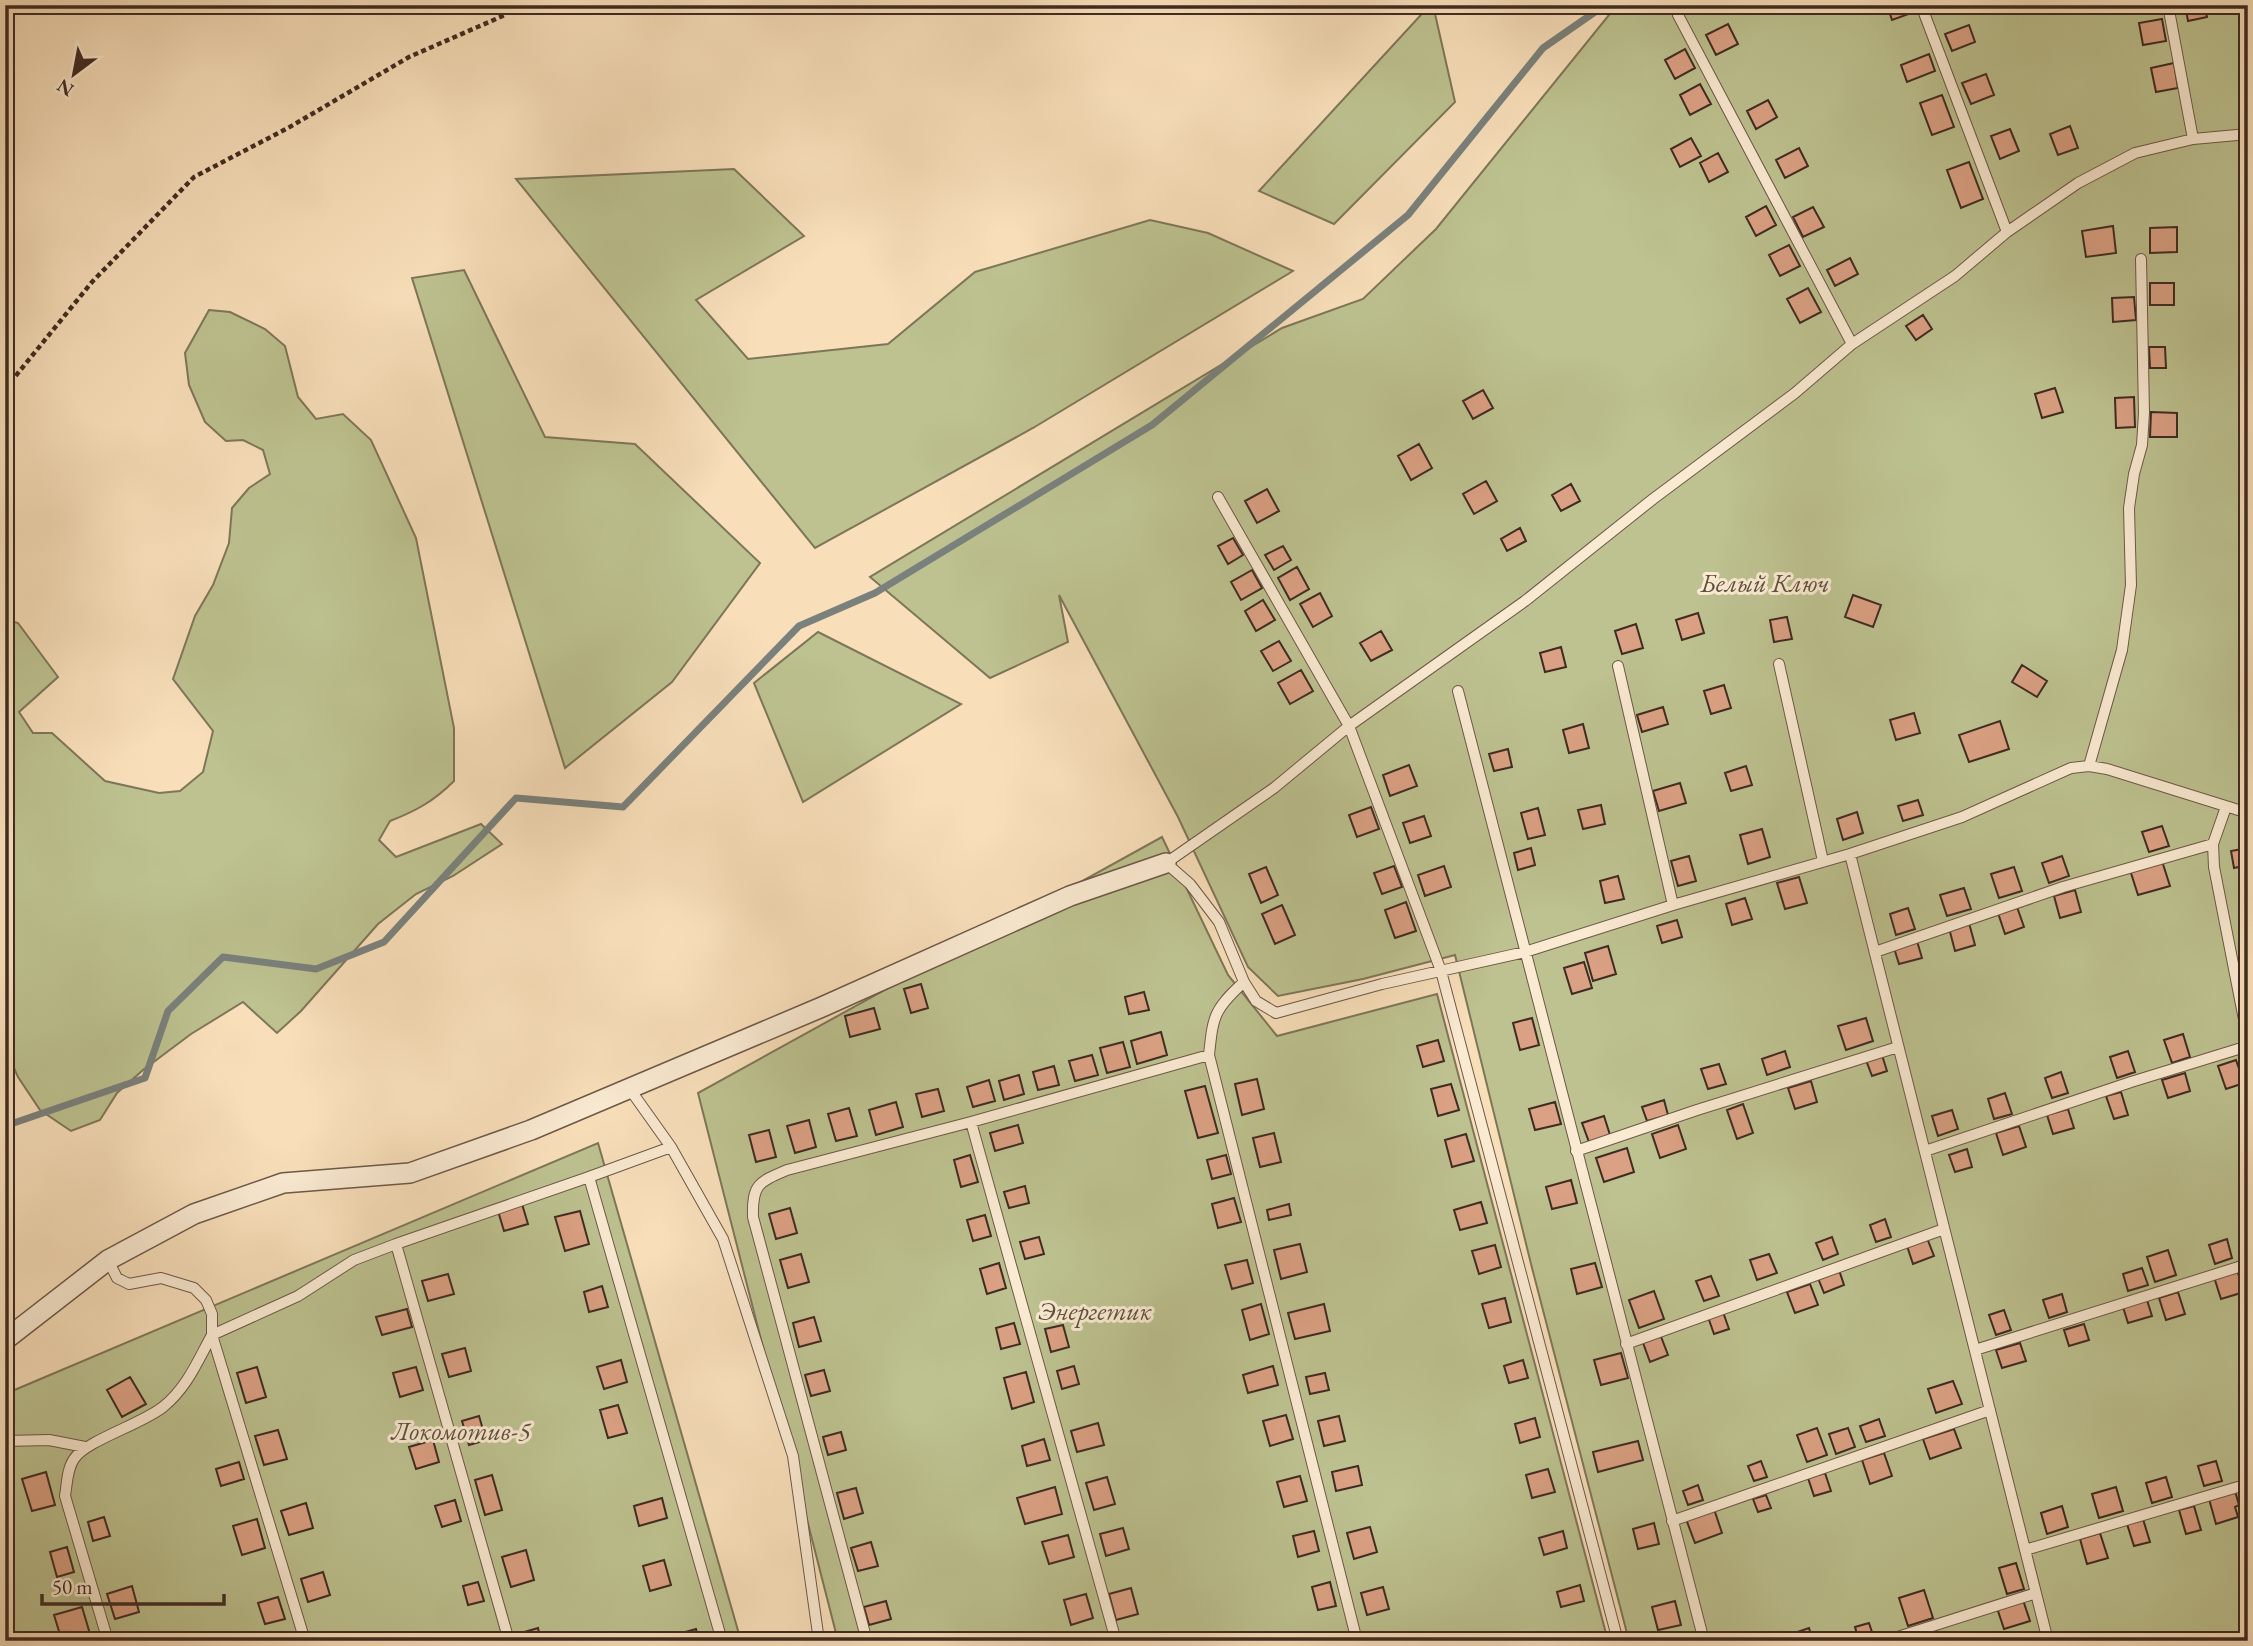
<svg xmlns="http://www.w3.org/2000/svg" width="2253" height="1646" font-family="'EB Garamond',serif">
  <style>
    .green { fill: #bdc290; stroke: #7e7659; stroke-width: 2 }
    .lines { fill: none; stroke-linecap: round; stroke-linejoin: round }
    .stream { stroke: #7a817d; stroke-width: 7 }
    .building { fill: #dba184; stroke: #3f2b22; stroke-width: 2 }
    .lane-casing { stroke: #6d5848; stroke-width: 12 }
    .street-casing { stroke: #6d5848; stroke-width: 22 }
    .path { stroke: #3f2b22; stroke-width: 4.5; stroke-dasharray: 5 3.5; stroke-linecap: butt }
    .lane { stroke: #faead2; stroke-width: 10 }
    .street { stroke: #faead2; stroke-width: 19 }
    .labels { text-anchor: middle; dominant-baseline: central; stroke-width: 6; stroke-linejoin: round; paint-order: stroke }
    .park-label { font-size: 26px; font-style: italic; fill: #5e513e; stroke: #faead2 }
  </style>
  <rect width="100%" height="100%" fill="#f8dfba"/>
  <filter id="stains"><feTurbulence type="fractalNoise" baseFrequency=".00286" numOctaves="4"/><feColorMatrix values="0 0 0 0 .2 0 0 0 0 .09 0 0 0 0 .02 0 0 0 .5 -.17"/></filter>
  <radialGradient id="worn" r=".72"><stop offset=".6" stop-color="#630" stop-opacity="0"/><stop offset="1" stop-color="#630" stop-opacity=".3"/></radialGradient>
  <path class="green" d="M1430 5H1433L1455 102 1334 224 1259 191Z
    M1617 5H2248V1641H1629L1531 1264 1455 955 1363 979 1278 996 1248 967 1178 817 1059 595 1068 642 990 678 870 577 1282 328 1363 299 1436 229Z
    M734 169 804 236 696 300 748 359 888 344 975 272 1150 220 1208 233 1293 271 1033 428 815 548 516 179Z
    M464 270 545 437 635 444 760 563 672 682 565 768 412 278Z
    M209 310 230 312 265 329 285 346 298 397 316 419 343 414 371 440 416 538 454 728V781C434 801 416 811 390 821L379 840 396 857 481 824 502 844 453 876 416 894 378 924 301 1011 277 1033 243 1002 191 1034 143 1070 117 1093 100 1120 71 1131 40 1110 18 1077 5 1048V619L18 623 58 677 19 712 33 733H52L105 781 159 793 180 791 203 772 213 731 173 679 195 616 213 585 229 543 232 508 249 488 270 474 263 450 243 440 226 441 205 422 189 385 185 353Z
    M818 632 961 704 803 802 754 683Z
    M1162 837 1228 975 1277 1036 1437 994 1608 1641H838L698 1093Z
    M598 1143 741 1641H5V1394Z"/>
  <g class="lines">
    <path class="stream" d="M5 1126 145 1078 168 1011 223 957 316 969 384 942 516 798 623 807 799 626 875 593 1152 425 1408 215 1543 48 1605 5"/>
  </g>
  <path class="building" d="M1887 5H1915L1917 11 1892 20Z
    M2185 5H2204L2207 17 2188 21Z
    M2162 19 2166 41 2143 45 2139 23Z
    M1728 24 1738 44 1716 55 1706 35Z
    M1969 25 1975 42 1952 51 1945 34Z
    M1685 49 1695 68 1675 79 1665 60Z
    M1929 54 1935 71 1907 82 1901 65Z
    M2174 63 2178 88 2156 92 2151 68Z
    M1986 74 1994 95 1971 104 1962 83Z
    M1700 84 1711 104 1690 115 1680 95Z
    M1942 95 1954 127 1932 135 1920 103Z
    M1768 100 1777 117 1756 129 1747 111Z
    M2070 126 2078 148 2058 155 2050 134Z
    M2010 129 2019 151 2000 159 1991 136Z
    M1691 138 1701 156 1680 167 1671 149Z
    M1799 148 1808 166 1785 178 1776 160Z
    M1718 153 1728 172 1709 182 1700 163Z
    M1969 162 1983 199 1961 208 1947 170Z
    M1766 206 1776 225 1756 236 1746 217Z
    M1813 207 1824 227 1803 237 1793 217Z
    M2113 226 2116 253 2086 257 2082 231Z
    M2177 227V252L2150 253V228Z
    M1789 245 1800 266 1780 276 1769 255Z
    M1850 258 1858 274 1835 286 1827 270Z
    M2150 283H2174V305H2150Z
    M1808 288 1821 312 1800 323 1787 299Z
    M2134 297 2136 320 2113 322 2112 298Z
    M1923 315 1932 329 1916 340 1906 326Z
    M2149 347H2165L2166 368H2150Z
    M2055 388 2063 412 2042 418 2035 394Z
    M1483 390 1493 408 1473 419 1463 401Z
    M2134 397 2135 427 2116 428 2115 398Z
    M2151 412 2177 413V437H2150Z
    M1419 444 1432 468 1411 480 1398 456Z
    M1486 481 1497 501 1474 514 1463 494Z
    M1571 484 1580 501 1561 511 1552 495Z
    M1267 489 1279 511 1257 523 1245 501Z
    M1520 528 1526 541 1507 551 1501 539Z
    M1233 538 1243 555 1228 564 1218 546Z
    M1283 546 1291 560 1274 570 1265 555Z
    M1297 567 1309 589 1290 600 1278 578Z
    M1252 570 1262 588 1241 600 1231 582Z
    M1320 593 1332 616 1313 627 1300 604Z
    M1853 595 1881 605 1873 627 1845 617Z
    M1263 600 1275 620 1256 631 1245 611Z
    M1698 613 1704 633 1682 640 1676 620Z
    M1787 617 1792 639 1774 642 1770 620Z
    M1636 624 1643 648 1622 654 1615 631Z
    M1381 631 1392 650 1371 661 1360 643Z
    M1279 641 1291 661 1273 671 1261 651Z
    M1561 647 1566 667 1545 672 1540 653Z
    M2022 665 2047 681 2037 697 2012 682Z
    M1301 670 1313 691 1290 704 1278 683Z
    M1724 685 1731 708 1711 714 1704 691Z
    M1663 707 1668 724 1642 732 1637 715Z
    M1914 713 1920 733 1896 740 1890 720Z
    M2000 721 2009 749 1969 762 1959 735Z
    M1583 724 1589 748 1569 753 1563 730Z
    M1508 749 1512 767 1494 771 1489 754Z
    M1409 765 1417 786 1390 796 1383 775Z
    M1746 766 1752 785 1731 791 1725 773Z
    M1680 783 1686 803 1659 811 1653 791Z
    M1918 800 1923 815 1903 821 1898 806Z
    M1601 805 1605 824 1583 829 1578 810Z
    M1371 807 1379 829 1357 837 1349 815Z
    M1538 808 1545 835 1528 839 1521 813Z
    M1857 812 1863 833 1843 840 1837 819Z
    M1424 816 1431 836 1410 843 1403 823Z
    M2162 826 2169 846 2149 852 2142 832Z
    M1762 829 1770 857 1748 864 1740 835Z
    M1531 848 1535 865 1518 870 1514 853Z
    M2248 848V865L2234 868 2231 851Z
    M1689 856 1696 881 1678 886 1671 861Z
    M2062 856 2069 876 2049 883 2042 863Z
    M2162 861 2170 886 2138 895 2130 870Z
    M1394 866 1402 887 1382 894 1374 873Z
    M1444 866 1451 887 1425 896 1418 875Z
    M1266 867 1278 895 1261 903 1249 874Z
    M2014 867 2022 891 1999 898 1991 874Z
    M1618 876 1624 899 1605 903 1600 881Z
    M1799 877 1807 903 1785 909 1777 883Z
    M1964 888 1971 909 1947 916 1940 895Z
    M2075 890 2081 912 2060 918 2054 896Z
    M1745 898 1752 919 1732 925 1726 904Z
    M1406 902 1416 931 1395 938 1385 910Z
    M1282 905 1295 935 1275 944 1262 914Z
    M2017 907 2024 927 2005 934 1998 913Z
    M1908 908 1915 929 1896 935 1890 914Z
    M1677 920 1682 937 1662 943 1657 926Z
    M1969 923 1975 945 1955 951 1949 928Z
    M1917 941 1922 958 1899 964 1894 948Z
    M1608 946 1616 974 1593 981 1585 953Z
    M1584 962 1592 988 1572 994 1564 968Z
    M921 984 928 1008 911 1013 904 989Z
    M1144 992 1149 1010 1129 1014 1125 997Z
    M874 1008 880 1029 850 1037 845 1016Z
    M1532 1018 1539 1045 1520 1050 1513 1023Z
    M1866 1018 1873 1041 1846 1050 1838 1026Z
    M1161 1032 1167 1055 1137 1064 1131 1041Z
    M2183 1034 2190 1057 2172 1063 2164 1040Z
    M1438 1040 1444 1061 1423 1067 1417 1046Z
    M1123 1042 1130 1067 1107 1073 1100 1048Z
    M1785 1051 1790 1067 1767 1075 1762 1059Z
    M2128 1051 2135 1072 2117 1078 2110 1057Z
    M1092 1055 1098 1075 1075 1081 1069 1061Z
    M1882 1055 1887 1071 1872 1076 1866 1060Z
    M2236 1060 2244 1083 2226 1089 2218 1066Z
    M1719 1064 1726 1084 1708 1089 1701 1069Z
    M1054 1066 1059 1085 1038 1090 1033 1072Z
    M2061 1072 2068 1093 2052 1098 2045 1078Z
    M2185 1073 2190 1091 2168 1098 2162 1080Z
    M1019 1075 1024 1094 1004 1100 999 1081Z
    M1257 1079 1264 1109 1242 1115 1235 1084Z
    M989 1080 995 1101 973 1107 967 1087Z
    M1811 1081 1817 1102 1795 1109 1788 1088Z
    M1451 1084 1459 1110 1438 1116 1431 1089Z
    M1205 1086 1218 1133 1198 1138 1185 1091Z
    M938 1089 944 1111 922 1117 916 1094Z
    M2121 1092 2128 1115 2114 1119 2106 1096Z
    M2005 1093 2012 1114 1994 1119 1988 1099Z
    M1664 1100 1668 1115 1647 1121 1642 1107Z
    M896 1102 903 1127 876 1135 869 1110Z
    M1555 1102 1561 1124 1535 1130 1529 1109Z
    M1743 1104 1753 1133 1737 1139 1727 1110Z
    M849 1108 857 1136 836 1141 828 1114Z
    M2068 1109 2074 1128 2053 1134 2047 1115Z
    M1952 1110 1958 1129 1938 1136 1932 1116Z
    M1604 1116 1610 1135 1589 1142 1582 1123Z
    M809 1120 816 1147 795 1153 787 1126Z
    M1018 1125 1023 1143 995 1151 990 1133Z
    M1678 1125 1686 1149 1660 1158 1652 1134Z
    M2019 1126 2026 1147 2003 1155 1996 1133Z
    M769 1130 776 1157 756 1162 749 1135Z
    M1274 1133 1281 1162 1260 1167 1253 1138Z
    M1466 1134 1474 1161 1452 1167 1445 1140Z
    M1627 1148 1634 1172 1604 1182 1596 1158Z
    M1967 1149 1972 1167 1955 1172 1949 1155Z
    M970 1155 978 1182 961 1187 954 1160Z
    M1226 1155 1231 1174 1212 1179 1207 1160Z
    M1571 1180 1577 1203 1552 1209 1546 1187Z
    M1025 1186 1029 1203 1009 1208 1004 1192Z
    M1234 1198 1241 1222 1218 1228 1212 1204Z
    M1481 1202 1487 1223 1460 1230 1454 1210Z
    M522 1204 528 1224 504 1231 498 1211Z
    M1289 1204 1291 1215 1269 1220 1267 1210Z
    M790 1208 797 1233 776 1239 769 1214Z
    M580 1211 589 1244 565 1251 555 1217Z
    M985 1215 991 1236 973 1241 967 1220Z
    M1885 1219 1891 1237 1876 1242 1870 1225Z
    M1039 1237 1044 1254 1025 1259 1020 1242Z
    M1832 1237 1838 1254 1823 1260 1816 1243Z
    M1927 1238 1934 1256 1913 1264 1907 1246Z
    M2227 1239 2232 1258 2215 1264 2209 1245Z
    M1300 1244 1307 1272 1281 1279 1274 1250Z
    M1495 1245 1501 1267 1479 1274 1472 1251Z
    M2168 1250 2176 1275 2155 1282 2147 1257Z
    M801 1254 809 1282 788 1288 780 1260Z
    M1769 1254 1777 1273 1757 1280 1750 1260Z
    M1247 1260 1253 1283 1232 1289 1225 1265Z
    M999 1263 1006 1288 987 1294 980 1269Z
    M1595 1263 1602 1287 1577 1294 1571 1269Z
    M2142 1268 2148 1285 2128 1291 2123 1274Z
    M1839 1270 1844 1285 1824 1293 1818 1278Z
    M2237 1270 2244 1292 2221 1299 2214 1277Z
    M448 1274 454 1294 428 1301 422 1281Z
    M1711 1276 1719 1296 1704 1301 1696 1281Z
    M1810 1284 1818 1305 1795 1313 1787 1292Z
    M602 1286 608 1307 589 1312 584 1292Z
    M1654 1291 1664 1319 1639 1328 1629 1300Z
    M2178 1292 2185 1314 2166 1320 2159 1298Z
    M2062 1294 2067 1312 2049 1318 2043 1300Z
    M1505 1298 1511 1322 1489 1328 1482 1304Z
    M2147 1300 2152 1316 2128 1323 2123 1307Z
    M1261 1304 1269 1334 1250 1340 1242 1310Z
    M1324 1304 1330 1331 1295 1339 1288 1313Z
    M407 1309 412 1327 382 1335 376 1317Z
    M2004 1310 2011 1330 1996 1335 1989 1315Z
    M1723 1312 1729 1329 1714 1334 1708 1317Z
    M814 1317 821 1341 799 1347 793 1323Z
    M1014 1323 1020 1344 1001 1349 996 1328Z
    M2084 1324 2089 1340 2069 1346 2064 1330Z
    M1063 1325 1069 1347 1051 1352 1045 1329Z
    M1660 1334 1668 1355 1650 1362 1642 1340Z
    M2020 1343 2026 1361 2002 1368 1996 1350Z
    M465 1348 471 1371 449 1377 442 1354Z
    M1621 1353 1628 1378 1601 1385 1594 1360Z
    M621 1360 627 1382 604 1389 597 1367Z
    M1523 1360 1528 1378 1509 1383 1504 1366Z
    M1074 1366 1079 1384 1062 1389 1057 1371Z
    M1273 1366 1278 1385 1248 1393 1243 1375Z
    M257 1367 266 1397 246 1403 237 1373Z
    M416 1367 423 1390 400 1397 393 1373Z
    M824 1370 830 1391 811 1396 805 1375Z
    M1026 1372 1034 1402 1012 1409 1004 1378Z
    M1325 1373 1329 1390 1310 1394 1306 1377Z
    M130 1377 146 1404 122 1417 107 1390Z
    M1953 1381 1962 1404 1936 1413 1928 1389Z
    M618 1405 627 1433 608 1438 600 1410Z
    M1286 1415 1293 1439 1270 1446 1263 1421Z
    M479 1416 486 1440 469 1445 462 1421Z
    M1339 1416 1345 1441 1324 1446 1318 1421Z
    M1535 1418 1540 1437 1520 1443 1515 1424Z
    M1879 1419 1885 1436 1866 1442 1860 1426Z
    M1098 1423 1104 1445 1077 1452 1071 1431Z
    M1817 1428 1827 1455 1807 1462 1797 1435Z
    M1848 1428 1855 1447 1836 1454 1829 1434Z
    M1954 1429 1961 1448 1930 1459 1923 1439Z
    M278 1430 287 1459 264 1465 255 1436Z
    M841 1432 846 1450 828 1455 823 1437Z
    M1044 1439 1050 1460 1027 1466 1022 1446Z
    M433 1440 439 1462 416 1469 409 1447Z
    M1638 1441 1643 1460 1598 1472 1593 1452Z
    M1884 1453 1892 1476 1870 1484 1862 1460Z
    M1761 1461 1767 1477 1754 1481 1748 1466Z
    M2216 1461 2222 1481 2204 1486 2198 1466Z
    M239 1462 244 1479 221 1486 216 1469Z
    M1358 1466 1362 1485 1336 1491 1332 1472Z
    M1548 1469 1555 1492 1532 1498 1526 1475Z
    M46 1472 55 1505 32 1511 22 1479Z
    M1825 1473 1831 1491 1814 1496 1808 1478Z
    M492 1475 502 1510 485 1515 475 1480Z
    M1300 1476 1307 1501 1284 1507 1277 1482Z
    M1107 1477 1115 1504 1094 1510 1086 1483Z
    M2166 1477 2172 1497 2152 1503 2146 1483Z
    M1698 1485 1703 1500 1688 1505 1683 1491Z
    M1055 1487 1062 1514 1025 1524 1017 1498Z
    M2116 1487 2123 1511 2099 1518 2092 1494Z
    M856 1488 863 1513 844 1519 837 1493Z
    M2235 1491 2239 1505 2235 1507 2238 1517 2216 1524 2209 1499Z
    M1766 1495 1771 1508 1758 1512 1753 1499Z
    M662 1498 667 1518 639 1526 634 1506Z
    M455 1500 461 1521 442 1527 435 1506Z
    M306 1503 313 1528 289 1535 281 1511Z
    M2062 1506 2068 1527 2047 1534 2041 1513Z
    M2194 1506 2201 1530 2186 1534 2179 1510Z
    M1714 1509 1722 1533 1695 1543 1686 1519Z
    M104 1517 110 1536 93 1541 88 1522Z
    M257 1519 265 1548 242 1555 233 1526Z
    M2143 1519 2150 1542 2134 1546 2127 1524Z
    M1654 1523 1659 1544 1638 1549 1633 1529Z
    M1370 1527 1377 1552 1354 1559 1347 1533Z
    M1123 1528 1129 1549 1106 1556 1100 1534Z
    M1314 1531 1319 1551 1298 1557 1293 1536Z
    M1563 1531 1567 1548 1544 1555 1539 1538Z
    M2100 1533 2108 1558 2087 1564 2080 1539Z
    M1068 1535 1074 1557 1049 1564 1042 1542Z
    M871 1542 878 1566 858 1571 851 1548Z
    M67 1547 74 1572 57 1577 50 1552Z
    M526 1550 534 1580 511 1587 502 1557Z
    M664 1560 671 1585 650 1591 643 1566Z
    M2016 1563 2024 1589 2007 1594 1999 1568Z
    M323 1572 330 1595 308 1602 301 1579Z
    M478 1582 484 1601 468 1605 463 1586Z
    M1330 1582 1336 1606 1318 1610 1312 1587Z
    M1580 1585 1584 1601 1561 1607 1557 1592Z
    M132 1586 139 1612 115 1619 107 1594Z
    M1383 1587 1389 1609 1367 1615 1361 1593Z
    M1131 1588 1138 1614 1116 1620 1109 1594Z
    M1924 1590 1933 1618 1908 1626 1899 1598Z
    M1086 1594 1093 1618 1071 1625 1064 1600Z
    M278 1597 285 1619 265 1624 258 1603Z
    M2023 1600 2030 1621 2004 1629 1997 1608Z
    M886 1601 891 1619 869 1625 864 1607Z
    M1675 1601 1681 1625 1658 1630 1652 1607Z
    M82 1607 90 1634 62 1641 54 1615Z
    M1869 1623 1874 1638 1859 1641 1855 1627Z
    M538 1628 541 1641H523L521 1633Z
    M1809 1628 1813 1641H1797L1794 1633Z
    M696 1629 699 1641H679L678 1634Z"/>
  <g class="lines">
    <g class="lane-casing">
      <path id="lane" d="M1921 5 2007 232
        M2168 5 2193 139
        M1678 15 1852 344
        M2248 134 2193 139 2135 153 2078 183 2007 232 1955 276 1852 344 1795 393 1653 499 1525 601 1349 726 1274 788 1166 863 1190 884 1219 922 1244 982 1256 1001 1276 1013 1382 984 1525 952 1673 905 1850 854 1962 817 2071 768 2089 766 2107 769 2248 813
        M1218 497 1349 726 1441 971 1618 1641
        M1779 664 1823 861
        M1618 666 1673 905
        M1458 691 1704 1641
        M2089 766 2122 650 2131 585 2129 508 2134 474 2142 445 2144 413 2141 259
        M2226 807 2213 844 2214 867 2248 1040
        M1850 854 2048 1641
        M1875 952 2063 887 2213 844
        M1244 982C1214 1009 1213 1016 1209 1055L1357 1641
        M629 1088 671 1147 723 1239 793 1456 819 1641
        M971 1122 1209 1055
        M671 1147 589 1177 722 1641
        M1576 1151 1697 1110 1898 1047
        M1925 1151 2131 1082 2248 1046
        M396 1244 589 1177
        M108 1260 117 1278 129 1284 161 1278 194 1288 206 1300 212 1314V1335L298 1296 354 1260 396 1244 509 1641
        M1626 1344 1944 1229
        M1975 1350 2248 1264
        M5 1441 49 1440 85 1447
        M1672 1521 1990 1410
        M2025 1550 2248 1484
        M108 1641 65 1496C67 1484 67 1469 74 1459 85 1441 142 1424 163 1407 187 1388 198 1360 212 1335L305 1641
        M867 1641 753 1217C752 1184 759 1182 787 1170L971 1122 1116 1641
        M1885 1641 2036 1593"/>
    </g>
    <g class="street-casing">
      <path id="street" d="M5 1340 108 1260 194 1214 283 1183 410 1173 531 1130 822 1007 1070 896 1166 863"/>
    </g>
    <path class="path" d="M5 389 92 282 194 177 288 128 409 57 505 15 517 5"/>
    <use href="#lane" class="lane"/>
    <use href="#street" class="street"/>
  </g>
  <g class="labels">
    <g class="park-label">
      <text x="1765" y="583">Белый Ключ</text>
      <text x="1095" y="1311">Энергетик</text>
      <text x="461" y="1431">Локомотив-5</text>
    </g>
  </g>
  <rect width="2253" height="1646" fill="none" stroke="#f8dfba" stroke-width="28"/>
  <rect x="7" y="7" width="2239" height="1632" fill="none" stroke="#3f2b22" stroke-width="3.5"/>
  <rect x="14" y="14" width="2225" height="1618" fill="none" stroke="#3f2b22" stroke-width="2"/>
  <g transform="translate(74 74) rotate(212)" stroke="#faead2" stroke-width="5" paint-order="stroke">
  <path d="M0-5L12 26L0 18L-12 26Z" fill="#3f2b22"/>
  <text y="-10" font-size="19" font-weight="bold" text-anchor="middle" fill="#3f2b22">N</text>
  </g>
  <path d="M42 1594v10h182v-10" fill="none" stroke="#3f2b22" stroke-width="3.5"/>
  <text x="52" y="1594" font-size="21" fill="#3f2b22" stroke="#faead2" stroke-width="5" paint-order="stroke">50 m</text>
  <rect width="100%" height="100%" filter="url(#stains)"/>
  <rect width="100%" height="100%" fill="url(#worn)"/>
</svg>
